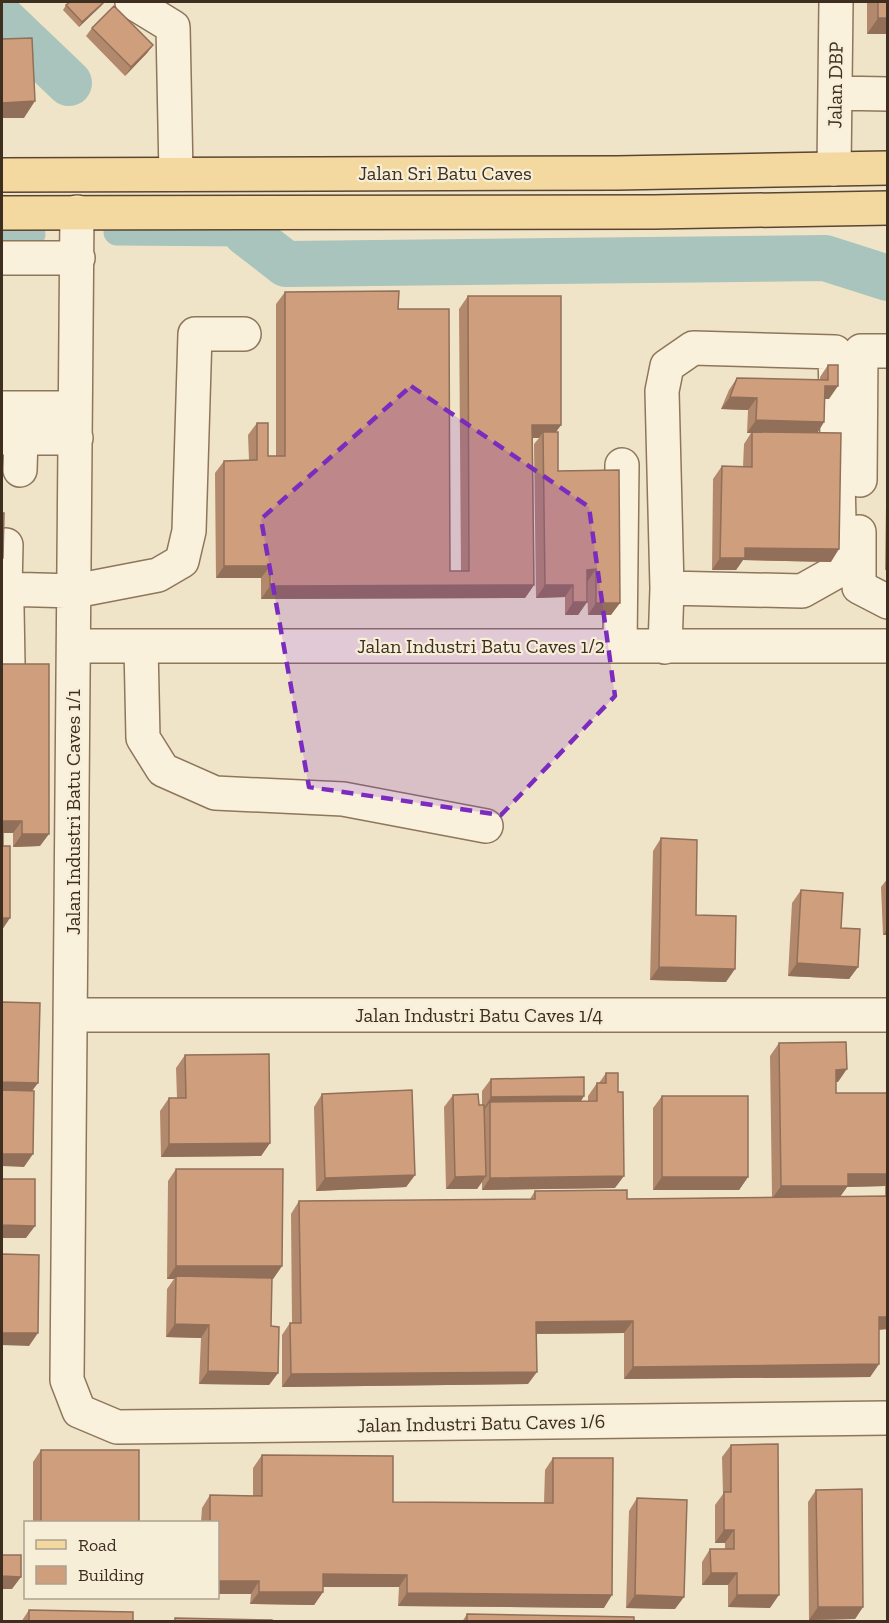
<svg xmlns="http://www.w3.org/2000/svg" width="889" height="1623" font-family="'Zilla Slab',serif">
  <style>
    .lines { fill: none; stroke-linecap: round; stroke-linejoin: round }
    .canal { stroke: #a9c4bc; stroke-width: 27 }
    .river { stroke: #a9c4bc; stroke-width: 46 }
    .minor-casing { stroke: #8d765c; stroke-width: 36 }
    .major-casing { stroke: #5b4430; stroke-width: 36 }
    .minor { stroke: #faf1dc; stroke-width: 33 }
    .major { stroke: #f3d9a0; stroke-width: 33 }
    .wall { fill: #b2896c; fill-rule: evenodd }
    .shaded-wall { fill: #916f58 }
    .building { fill: #cf9f7d; stroke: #916f58; stroke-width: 1.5 }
    .marked { fill: #7b2cbf; fill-opacity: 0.2; stroke: #7b2cbf; stroke-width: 4.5; stroke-dasharray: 12 8; stroke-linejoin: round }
    .labels { text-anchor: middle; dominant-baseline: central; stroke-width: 4.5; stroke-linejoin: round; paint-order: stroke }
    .street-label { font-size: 20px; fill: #3d2e20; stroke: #f7eed8 }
  </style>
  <rect width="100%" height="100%" fill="#f0e4c8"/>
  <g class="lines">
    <path class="canal" d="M117 232 246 233
      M2 234H32"/>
    <path class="river" d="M2 19 69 83
      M246 233 286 264 825 258 888 278"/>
    <g class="minor-casing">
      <path id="minor" d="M132 2 173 27 176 174
        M835 93 888 94
        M834 169 836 2
        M77 212 67 1380 79 1411 117 1427 888 1418
        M2 258H78
        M693 348 835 352 840 563 834 573 802 591 667 588 662 391 667 366Z
        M2 408H75
        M2 438H76
        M20 470 21 438
        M860 480 861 351H888
        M859 532V587L888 602
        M2 589 75 591 158 575 182 561 189 531 195 334H244
        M5 589 6 545
        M7 608 8 664
        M74 646H888
        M141 646 143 738 163 770 215 793 343 799 486 826
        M620 646 622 465
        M665 647 667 588
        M71 1015H888"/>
    </g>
    <g class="major-casing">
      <path id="major" d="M2 175 617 173 888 168
        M2 213 654 212 888 208"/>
    </g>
    <use href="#minor" class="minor"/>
    <use href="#major" class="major"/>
  </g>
  <path class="wall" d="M867 2H888V34H867Z
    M66 5H102L79 27 63 10Z
    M92 28 153 45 147 53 125 76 86 36Z
    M285 292 398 309 450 571H461L459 309 468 296 561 425 556 432 558 471 619 470 611 615H588L587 582V602L578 615H565V597L536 598 534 444 539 438H533L534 585 525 598 261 599V578H216L215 473 224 461 249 460 248 435 257 423 268 456H276V304Z
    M828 365 829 399H825L824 422 817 433 831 562 743 560 736 570H712L713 479 722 466 743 467 744 444 751 433H747L748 410 721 409 729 390 737 378 820 380V377Z
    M888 378V570H885Z
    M2 664 40 846 13 847V833H3Z
    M661 838 726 982 650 980 653 851Z
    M888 878V935H883L881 887Z
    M801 890 858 967 849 979 788 976 792 903Z
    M779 1043 838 1082H836V1093H888V1329L879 1330V1364L870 1377 624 1379V1333L536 1334 528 1384 282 1387V1335L290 1323H292L291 1214 299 1201 530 1199 535 1191 627 1199 772 1197 770 1056ZM885 1186V1196L840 1197 847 1187Z
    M185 1055 270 1143 261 1156 161 1157 160 1111 169 1098H177L176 1068Z
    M606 1073 615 1188 482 1190V1182L477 1189H446L444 1107 453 1095 479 1105H482V1091L491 1079 584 1096 581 1101H588V1096L597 1083H599Z
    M322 1094 415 1175 406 1187 316 1191 314 1107Z
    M662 1096 748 1177 739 1190H653V1108Z
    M176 1169 282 1266 273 1279H272L271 1326 278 1373 269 1385 199 1384 201 1338 166 1337 167 1289 174 1279H167L168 1181Z
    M731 1445 770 1608 728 1607V1585H702V1562L710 1549H725V1543H715V1505L723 1494 722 1457Z
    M41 1450 139 1522H33V1462Z
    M262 1455 393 1502 544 1503 545 1470 553 1458 604 1608 398 1606 399 1587H323V1592L314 1605 250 1604 251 1594H218V1522H201L202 1508 210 1495 253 1496V1468Z
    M816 1490 863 1607 855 1619 809 1620 808 1502Z
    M637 1498 675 1609 626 1608 629 1511Z
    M29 1610 133 1622H21Z
    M467 1614 634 1622H462Z"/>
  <path class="shaded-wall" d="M105 2 102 5 79 27 82 22Z
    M878 18H888V34H867Z
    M153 45 147 53 125 76 131 67Z
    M35 101 24 118H2V103Z
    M825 386H838L829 399H816Z
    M730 397 757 398 748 410 721 409Z
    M756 420 824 422 816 435 747 433Z
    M532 425H561L552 437 543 432 539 438H524Z
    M745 548 839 549 831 562 743 560 736 570H712L720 558Z
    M224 566H270L261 578H216Z
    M596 569 587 582H578L587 570Z
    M534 585 525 598 261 599 270 586Z
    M545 585H573L565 597 536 598Z
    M573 602H587L578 615H565Z
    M596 603H620L611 615H588Z
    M3 821H22L13 833H2Z
    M22 834H49L40 846 13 847Z
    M2 918H10L2 930Z
    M888 928V935H883Z
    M797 963 858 967 849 979 788 976Z
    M659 967 735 969 726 982 650 980Z
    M847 1069 838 1082H827L836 1070Z
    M2 1082 38 1083 29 1095H2Z
    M584 1096 576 1108 490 1102 484 1110H483L491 1097Z
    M270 1143 261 1156 161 1157 169 1144Z
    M2 1154H33L24 1167 2 1166Z
    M848 1174H888V1182L885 1186 847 1187 839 1198 772 1199 781 1186Z
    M415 1175 406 1187 316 1191 325 1178Z
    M486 1176 477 1189H446L455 1177Z
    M624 1176 615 1188 482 1190 490 1178Z
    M662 1177H748L739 1190H653Z
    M2 1225 35 1226 26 1238H2Z
    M176 1266H282L273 1279H176V1276L174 1279H167Z
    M879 1317H888V1329L870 1330Z
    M633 1321 624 1333 527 1334 536 1322Z
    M175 1324 209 1325 201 1338 166 1337Z
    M2 1333H38L29 1346 2 1345Z
    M879 1364 870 1377 624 1379 633 1367Z
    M208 1371 278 1373 269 1385 199 1384Z
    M537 1372 528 1384 282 1387 291 1374Z
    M724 1530H734L725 1543H715Z
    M711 1573H737L728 1585H702Z
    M323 1574 407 1575 399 1587H314Z
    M2 1576 21 1577 12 1589H2Z
    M218 1581H259L251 1594H218Z
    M259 1592H323L314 1605 250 1604Z
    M407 1593 612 1595 604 1608 398 1606Z
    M635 1595 684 1597 675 1609 626 1608Z
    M737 1595H779L770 1608 728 1607Z
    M818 1607H863L855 1619 809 1620Z"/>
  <path class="building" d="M70 2H104L82 22 66 5Z
    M878 2H888V18H878Z
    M114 6 153 45 131 67 92 28Z
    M32 38 35 101 2 103V39Z
    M399 291 398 309H449L450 571H469L468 296H561V425H532L534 585 270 586V566H224V461L257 460V423H268V456H285V292Z
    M828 365H838V386H825L824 422 756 420 757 398 730 397 737 378 828 380Z
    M543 432H558V471L619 470 620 603H596V569L587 570V602H573V585H545Z
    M752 432 841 433 839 549 745 548V558H720L722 466 752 467Z
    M2 513H4L3 558H2Z
    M2 664H49V834H22V821H3V846H10V918H2Z
    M661 838 697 840 696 915 736 916 735 969 659 967Z
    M801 890 843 893 841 928 860 929 858 967 797 963Z
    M2 1002 40 1003 38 1083 2 1082Z
    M846 1042 847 1069 836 1070V1093H888V1174H848V1186H781L779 1043Z
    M269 1054 270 1143 169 1144V1098H186L185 1055Z
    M606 1073H618V1092H623L624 1176 490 1178V1102L597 1101V1083H606Z
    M584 1077V1096L491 1097V1079Z
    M2 1090 34 1091 33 1154H2Z
    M412 1090 415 1175 325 1178 322 1094Z
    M478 1094 479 1105H484L486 1176 455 1177 453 1095Z
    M662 1096H748V1177H662Z
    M176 1169H283L282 1266H176Z
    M2 1179H35V1226L2 1225Z
    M627 1190V1199L888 1196V1317H879V1364L633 1367V1321L536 1322 537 1372 291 1374 290 1323H301L299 1201 535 1199V1191Z
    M2 1254 39 1255 38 1333H2Z
    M176 1276 272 1278 271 1326 279 1327 278 1373 208 1371 209 1325 175 1324Z
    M778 1444 779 1595H737V1573H711L710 1549H734V1530H724V1492H731V1445Z
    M41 1450H139V1522H41Z
    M262 1455 393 1456V1502L553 1503V1458H613L612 1595 407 1593V1575L323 1574V1592H259V1581H218V1522H210V1495L262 1496Z
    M862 1489 863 1607H818L816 1490Z
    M637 1498 687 1500 684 1597 635 1595Z
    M2 1555H21V1577L2 1576Z
    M29 1610 133 1612V1622H29Z
    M467 1614 634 1617V1622H467Z
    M175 1618 272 1620V1622H175Z"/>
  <path class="marked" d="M411 386 589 507 615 696 501 815 309 787 261 519Z"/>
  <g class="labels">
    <g class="street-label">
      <text transform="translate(835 85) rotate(-89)">Jalan DBP</text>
      <text x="445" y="173">Jalan Sri Batu Caves</text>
      <text x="481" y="646">Jalan Industri Batu Caves 1/2</text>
      <text transform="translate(73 812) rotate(-90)">Jalan Industri Batu Caves 1/1</text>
      <text x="479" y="1015">Jalan Industri Batu Caves 1/4</text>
      <text transform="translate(481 1423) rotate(-1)">Jalan Industri Batu Caves 1/6</text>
    </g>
  </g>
  <rect width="889" height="1623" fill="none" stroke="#3d2e20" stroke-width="6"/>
  <rect x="24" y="1521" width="195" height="78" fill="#f7eed8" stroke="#ada18e" stroke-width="1.5"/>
  <rect x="36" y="1540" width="30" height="9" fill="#f3d9a0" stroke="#ada18e" stroke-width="1.5"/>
  <text x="78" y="1551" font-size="18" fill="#3d2e20">Road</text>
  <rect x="36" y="1566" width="30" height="18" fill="#cf9f7d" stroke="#ada18e" stroke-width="1.5"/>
  <text x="78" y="1581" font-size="18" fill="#3d2e20">Building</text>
</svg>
